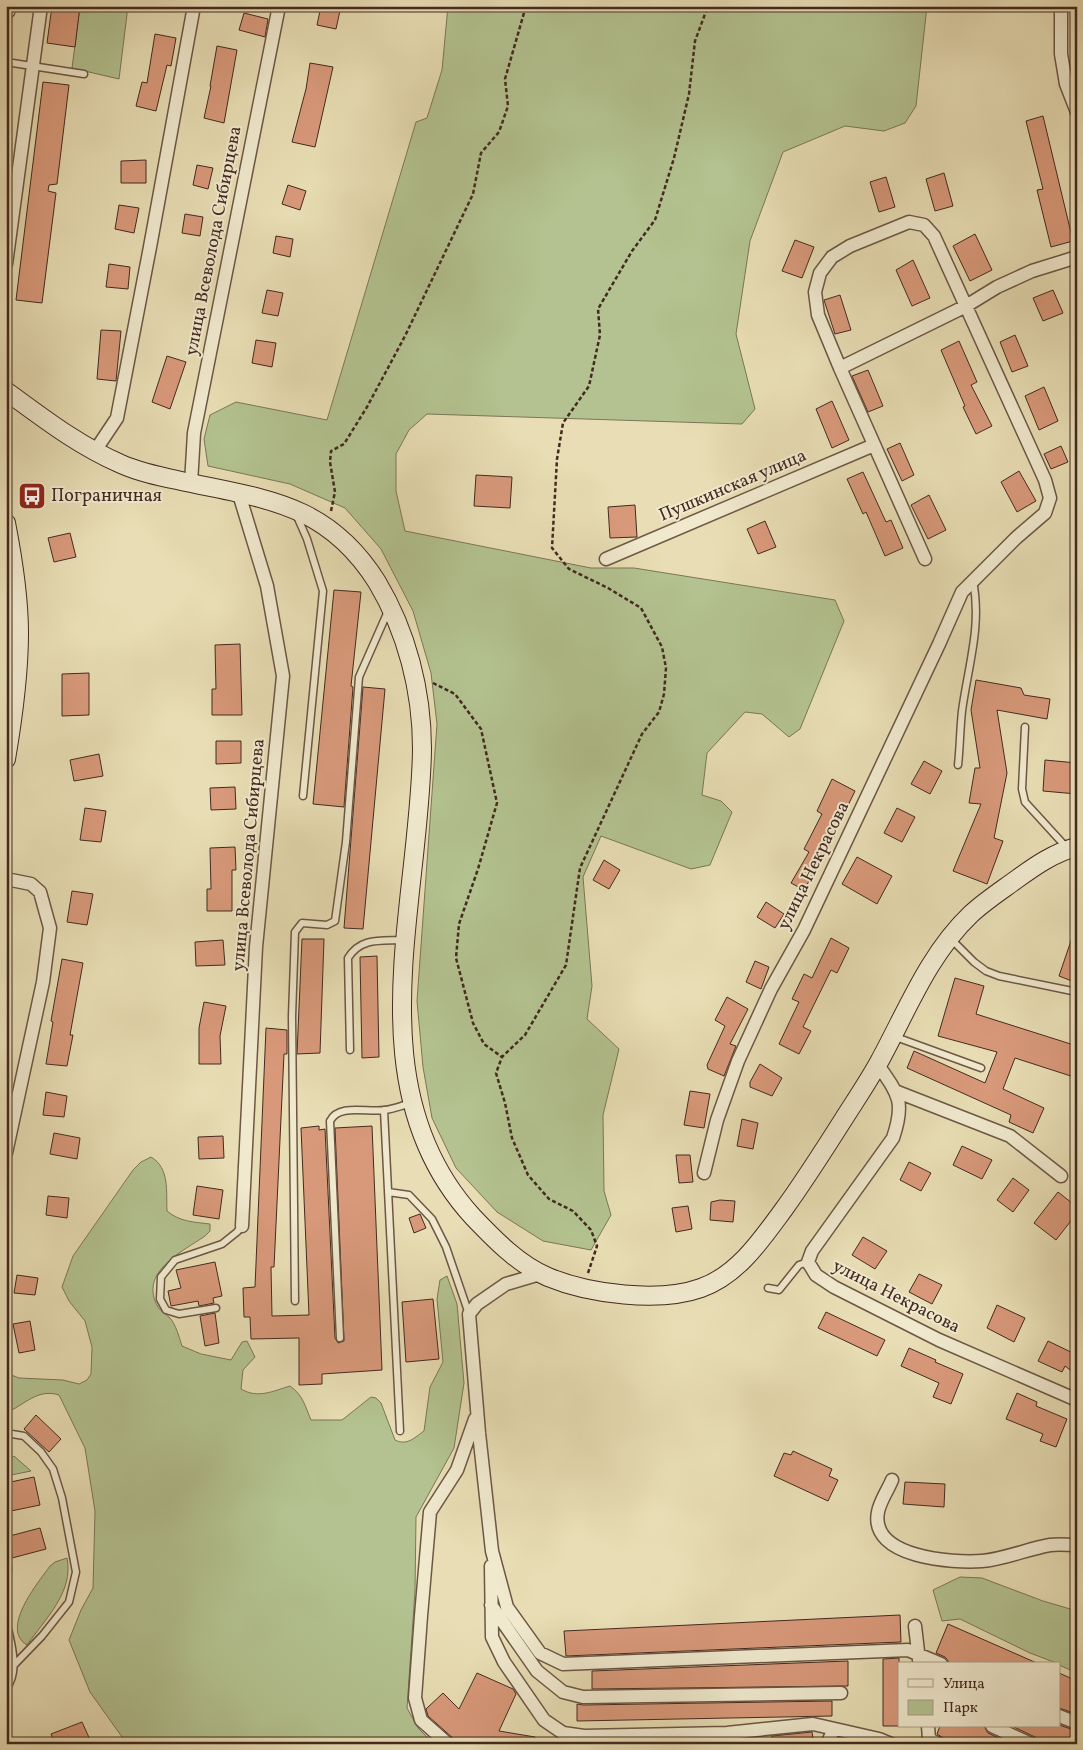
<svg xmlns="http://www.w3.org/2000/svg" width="1083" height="1750" font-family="Vollkorn,serif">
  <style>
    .green { fill: #b3c290; stroke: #7b7658 }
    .building { fill: #d8997a; stroke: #432a20 }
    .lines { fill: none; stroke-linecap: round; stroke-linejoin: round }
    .service-casing { stroke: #6c5745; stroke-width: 9 }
    .minor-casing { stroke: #6c5745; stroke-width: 15 }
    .secondary-casing { stroke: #432a20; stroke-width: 20 }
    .path { stroke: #432a20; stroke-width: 2.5; stroke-dasharray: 4 2.5; stroke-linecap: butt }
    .service { stroke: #f0e9ce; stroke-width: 6 }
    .minor { stroke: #f0e9ce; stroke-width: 12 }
    .secondary { stroke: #f0e9ce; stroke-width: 18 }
    .labels { text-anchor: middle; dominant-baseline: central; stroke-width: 4; stroke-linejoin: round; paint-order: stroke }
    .street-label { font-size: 18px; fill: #432a20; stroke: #f0e9ce }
    .poi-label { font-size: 18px; fill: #432a20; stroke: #f0e9ce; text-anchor: start }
  </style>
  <rect width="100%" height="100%" fill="#e8ddb4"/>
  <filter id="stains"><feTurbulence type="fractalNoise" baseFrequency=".004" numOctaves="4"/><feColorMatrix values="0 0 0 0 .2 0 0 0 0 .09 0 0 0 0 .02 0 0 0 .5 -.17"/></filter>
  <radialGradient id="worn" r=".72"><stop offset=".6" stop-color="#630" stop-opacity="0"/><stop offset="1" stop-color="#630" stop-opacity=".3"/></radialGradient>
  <path class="green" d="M80 6H128L119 79 72 68Z
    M448 6H927L916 106 905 123 884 131 845 126 783 152 750 241 736 334 755 409 742 424 427 414 409 430 396 454V491L405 531 591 568H634L835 600 844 621 800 729 789 737 762 714 745 712 707 753 702 795 721 801 732 812 710 865 691 869 601 836 583 877 592 986 587 1019 619 1049 603 1115 604 1191 611 1215 591 1250 543 1241 497 1212 456 1168 432 1118 423 1067 417 1001 437 724 431 673 413 611 381 549 345 508 290 484 208 466 204 439 210 415 236 402 327 420 416 122 427 118 442 70Z
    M151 1157C170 1168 166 1192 167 1211 180 1222 194 1222 210 1224V1231L205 1236C182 1252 138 1272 158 1307 161 1312 166 1314 170 1318 176 1325 179 1337 182 1346L201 1354 231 1360 242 1342 247 1341 255 1357 243 1370 241 1389C258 1399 273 1391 290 1386 303 1395 305 1406 311 1420H342L371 1397 376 1398 381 1403 395 1440C407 1446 414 1438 424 1431L430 1387 443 1362 437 1299 440 1280 447 1276 457 1304 464 1383 454 1448 416 1517 415 1591 407 1708 418 1728 434 1744H127L90 1692 69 1640 81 1610 93 1588 95 1511 85 1448 59 1395C40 1389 28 1401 12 1410L6 1409V1373L19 1378 63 1380 79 1384 87 1380 91 1374 92 1347 85 1321 69 1301 62 1287 73 1256 133 1170 141 1162Z
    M14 1456 31 1471 6 1476V1462Z
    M67 1558C74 1592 45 1619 27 1645 0 1629 37 1584 50 1566L55 1562Z
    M960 1577 982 1578 1043 1601 1077 1611V1673L1059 1665V1664L1030 1653 960 1619 942 1621 933 1590Z"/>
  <path class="building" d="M52 6H80L75 47 47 43Z
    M321 6H341L336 29 317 25Z
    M244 13 268 19 265 37 239 30Z
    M155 34 176 38 171 66 167 65 156 111 136 106 142 82 147 83Z
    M217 46 237 50 224 123 204 118 211 86H210Z
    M310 63 333 67 315 147 292 142 306 89Z
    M43 82 69 85 57 184 49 185 48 191 56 193 42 303 16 300Z
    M1043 116 1073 241 1051 247 1037 190 1043 189 1026 121Z
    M146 160V183H121V161Z
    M197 165 213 168 208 189 193 185Z
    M944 173 953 206 935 211 926 179Z
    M886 177 895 207 879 212 870 182Z
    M288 185 306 191 300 210 282 204Z
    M119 205 139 208 134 233 115 229Z
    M185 214 203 217 200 236 182 233Z
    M975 234 992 270 970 281 953 246Z
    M276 236 293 239 290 257 273 253Z
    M795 240 814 247 802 278 782 271Z
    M913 260 930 298 912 306 896 270Z
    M109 264 130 267 128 289 106 287Z
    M267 290 283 293 278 316 262 313Z
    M1053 290 1063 313 1043 321 1033 298Z
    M840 295 851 330 835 334 824 300Z
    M101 330 121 331 116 381 97 379Z
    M1015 335 1028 366 1012 372 1000 342Z
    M256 340 276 343 272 367 252 363Z
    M959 341 977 382 971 385 992 426 976 434 963 407 965 406 941 350Z
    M167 356 186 362 170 409 152 402Z
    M868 370 883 406 868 412 852 376Z
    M1044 387 1058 421 1039 430 1025 396Z
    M832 401 849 440 832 448 816 409Z
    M900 443 914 475 902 481 887 449Z
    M1061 446 1068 462 1051 469 1044 454Z
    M1019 471 1036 501 1017 512 1001 482Z
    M863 472 886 522 891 520 903 548 885 556 866 512 863 514 847 479Z
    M476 475 512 477 510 508 474 506Z
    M929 495 946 530 928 539 911 505Z
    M635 505 637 537 610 538 608 507Z
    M765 521 776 547 758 554 747 529Z
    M70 533 76 557 54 562 48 538Z
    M334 590 361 592 351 686 353 687 344 807 313 804Z
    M240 644 242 715H212V689H216L215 645Z
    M89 673V715L62 716V674Z
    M976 680 1021 688 1024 695 1050 699 1047 719 997 710 1007 773 994 838 1003 841 987 884 953 871 981 804 969 803 975 768H980L971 710Z
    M363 687 385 689 363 929 344 928Z
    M216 741H241V763L216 764Z
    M99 754 103 776 74 781 70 760Z
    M1045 760 1077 763V794L1043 791Z
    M924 761 942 771 930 794 911 784Z
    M832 779 855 791 835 832 836 833 804 890 791 883 809 852 804 849 822 814 817 811Z
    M235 787 236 809 211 810 210 788Z
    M85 808 106 811 101 842 80 840Z
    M897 808 915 817 902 842 884 833Z
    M235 847 236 870H232V911H207V889H211L210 848Z
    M857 857 892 876 877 904 842 884Z
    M604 860 620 870 609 889 593 880Z
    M72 891 93 894 87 925 67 922Z
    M766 902 784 914 775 928 757 917Z
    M1075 929H1077V983L1059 976Z
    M831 938 849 948 837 973 831 970 803 1027 811 1031 799 1054 779 1044 799 1002 792 999 804 974 812 978Z
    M302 939H324L320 1053 297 1054Z
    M223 940 225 965 196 966 195 942Z
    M377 956 379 1057 362 1058 360 957Z
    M62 959 83 963 70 1035H73L67 1066 46 1064 53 1022 51 1021Z
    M755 961 769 967 761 989 746 982Z
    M955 978 984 986 976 1014 1077 1046V1078L1015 1058 1003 1089 1044 1108 1033 1133 1009 1122 1011 1115 907 1068 914 1051 985 1083 997 1052 938 1036Z
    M727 997 748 1009 730 1044 736 1046 724 1076 708 1069 707 1065 725 1026 715 1020Z
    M204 1002 226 1006 220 1036 221 1064H199V1028Z
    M266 1028 287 1030V1054H284L274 1267H271L272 1316 309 1315 301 1128 319 1126V1130L325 1129 335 1338 338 1343 344 1341 335 1128 372 1126 382 1370 322 1374V1384L299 1385V1338L251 1339 250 1317H244L243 1288 255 1287Z
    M760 1064 782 1078 772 1096 750 1087V1082Z
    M690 1091 710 1094 704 1128 684 1125Z
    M46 1092 67 1096 64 1117 43 1115Z
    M742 1119 758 1123 753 1149 737 1146Z
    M54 1133 80 1138 77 1159 50 1154Z
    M223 1136 224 1158 199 1159 198 1137Z
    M962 1146 992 1160 982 1179 953 1165Z
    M676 1155H690L693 1182 679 1183Z
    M909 1162 931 1173 921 1191 900 1180Z
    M1013 1178 1029 1190 1013 1212 997 1200Z
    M197 1186 223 1190 219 1219 193 1215Z
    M1058 1192 1077 1207V1213L1056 1240 1034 1223Z
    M48 1196 69 1198 67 1218 46 1215Z
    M720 1200 735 1201 733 1222 710 1220 711 1202Z
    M688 1206 692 1229 676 1232 672 1208Z
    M420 1214 426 1228 414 1233 409 1218Z
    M863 1237 887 1251 875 1269 852 1255Z
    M215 1262 222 1296 213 1298 214 1303 199 1306 198 1301 171 1306 168 1291 181 1288 176 1270Z
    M919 1274 942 1285 932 1304 909 1292Z
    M17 1275 38 1278 35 1295 14 1293Z
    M433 1299 439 1359 406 1362 402 1302Z
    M997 1305 1025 1318 1014 1342 987 1328Z
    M826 1312 885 1340 877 1356 818 1328Z
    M215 1313 219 1343 205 1346 200 1316Z
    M30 1321 35 1350 19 1353 13 1324Z
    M1048 1341 1077 1355V1375L1065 1366 1062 1372 1038 1361Z
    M909 1348 936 1360 935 1362 963 1374 951 1404 933 1397 939 1383 901 1366Z
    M1017 1393 1037 1402 1036 1406 1067 1419 1056 1447 1040 1441 1043 1434 1006 1419Z
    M36 1415 61 1439 49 1452 24 1429Z
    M793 1451 832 1469 829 1476 838 1480 828 1501 774 1476 784 1453 791 1455Z
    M34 1477 40 1505 11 1511 6 1492V1483Z
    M905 1482 945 1484 944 1507 903 1504Z
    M40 1528 46 1549 12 1558 11 1542 6 1537Z
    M900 1615 901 1642 566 1656 564 1631Z
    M948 1624 1039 1664H953L949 1662 945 1657 936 1653Z
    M899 1658V1726H883V1659Z
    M848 1661V1686L592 1689V1671Z
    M477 1673 513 1689 516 1694 499 1731 535 1737V1744H463L454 1739 428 1716 426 1709 443 1693 459 1709Z
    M1059 1673 1077 1681V1714L1059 1708Z
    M832 1701V1716L577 1721V1704L583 1705Z
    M82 1722 92 1744H55L51 1734Z
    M1059 1725 1077 1731V1744H1039L1035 1737 1012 1726H1059Z
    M940 1726H984L988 1733 1011 1744H947L945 1739 937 1734Z
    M812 1732 814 1744H772V1736Z"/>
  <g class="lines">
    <g class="service-casing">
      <path id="service" d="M6 62 84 74
        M296 514 307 539 323 591 303 796
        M1025 727 1022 789 1025 802 1067 848
        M958 765C960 747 960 729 962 711 968 666 982 626 973 581
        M950 938 974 962 986 971 999 976 1077 992
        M893 1036 981 1068
        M350 1050 348 958C361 937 381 941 403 940
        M384 1110 400 1431
        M388 1192 409 1195 432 1219 446 1247 469 1314
        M768 1288 779 1290 799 1265 808 1262
        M295 1301 292 1016 295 932 302 923 327 925 335 921 346 842 359 677 389 609
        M216 1308 179 1314 166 1310 160 1299 161 1277 175 1260 222 1244 237 1232 242 1226
        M340 1338 330 1121C339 1103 368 1113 385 1110 394 1109 403 1105 412 1103
        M6 1435 12 1434 24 1436 41 1452 53 1469 62 1498 76 1572 69 1602 42 1636 14 1665
        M6 1543 8 1570 6 1583
        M6 1619C10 1641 21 1670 6 1689"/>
    </g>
    <g class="minor-casing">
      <path id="minor" d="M1061 6V54L1066 84 1077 112
        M6 264 41 6
        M840 368 966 306 997 287 1032 271 1077 257
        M95 451 117 418 150 247 194 6
        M191 483 194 433 279 6
        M239 494 267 586 283 676 256 947 242 1226
        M606 559 874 445
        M6 879 31 884 40 892 50 928 43 982 6 1153
        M878 1065C899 1095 905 1102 893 1138L812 1251 808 1262 816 1275 834 1287 939 1340 1077 1400
        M895 1091 1010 1136 1061 1176
        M704 1173 717 1120 738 1061 771 989 804 930 939 644 962 592 1016 538 1045 513 1050 498 1045 480 934 236 924 225 909 222 850 246 832 257 820 273 815 292 818 315 840 368 925 559
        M540 1274 506 1284 477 1304 469 1314 479 1433 492 1551 507 1607 540 1653 563 1664 908 1650 941 1664
        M892 1480C888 1490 880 1501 878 1512 869 1558 953 1563 982 1561 1005 1559 1027 1549 1050 1545 1058 1544 1068 1545 1077 1545
        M491 1566 492 1637 504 1662 544 1720 563 1733 584 1736 727 1733 813 1724 879 1739 891 1744
        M491 1605 537 1671 563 1692 583 1697 841 1693
        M915 1626 919 1660
        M1059 1716 1077 1723
        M928 1726 929 1739 939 1744
        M992 1726 1031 1744
        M448 1744 421 1720 415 1698 421 1616 430 1512 457 1470 475 1419
        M827 1744 834 1729"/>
    </g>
    <g class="secondary-casing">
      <path id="secondary" d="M6 10 7 6
        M6 391C43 418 79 446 121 464 139 472 158 476 177 480 262 499 326 501 377 582 407 632 422 691 422 749 420 905 354 1087 473 1217 495 1240 518 1264 548 1277 589 1294 659 1303 701 1288 738 1275 762 1239 784 1209 805 1180 824 1150 843 1120 855 1101 868 1082 879 1062 907 1011 928 955 971 914 985 901 1002 890 1017 879 1035 866 1055 852 1077 847
        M6 523C13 559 19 596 19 633 19 675 13 718 6 759"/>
    </g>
    <path class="path" d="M331 511 335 492 330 462 331 451 344 444 367 407 405 336 473 194 481 153 499 132 508 106 505 79 526 6
      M433 683 455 694 481 729 497 803 478 869 459 924 456 958 473 1023 484 1044 502 1057
      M588 1273 597 1246 591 1230 573 1211 549 1199 528 1175 512 1138 505 1103 496 1073 502 1057 525 1035 566 965 580 868 642 734 659 712 664 694 666 668 662 647 641 608 608 588 569 569 552 548 557 459 563 423 589 386 600 335 598 309 632 251 655 220 674 158 689 94 695 41 708 6"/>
    <use href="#service" class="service"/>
    <use href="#minor" class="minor"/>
    <use href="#secondary" class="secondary"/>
  </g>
  <defs>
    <g id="bus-square" transform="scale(1.4375)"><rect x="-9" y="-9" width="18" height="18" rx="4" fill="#8f2418" stroke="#f0e9ce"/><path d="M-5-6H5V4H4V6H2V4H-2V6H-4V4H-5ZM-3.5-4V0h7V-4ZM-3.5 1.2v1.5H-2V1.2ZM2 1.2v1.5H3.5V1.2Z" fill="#fff"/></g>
  </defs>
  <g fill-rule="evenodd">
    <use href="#bus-square" x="32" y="496"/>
  </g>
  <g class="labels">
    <g class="street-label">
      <text transform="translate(214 241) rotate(-79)">улица Всеволода Сибирцева</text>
      <text transform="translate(733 486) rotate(-23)">Пушкинская улица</text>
      <text transform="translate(249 855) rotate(-85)">улица Всеволода Сибирцева</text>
      <text transform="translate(814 866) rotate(-64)">улица Некрасова</text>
      <text transform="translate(896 1297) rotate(27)">улица Некрасова</text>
    </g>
    <g class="poi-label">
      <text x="51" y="496">Пограничная</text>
    </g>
  </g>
  <rect width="1083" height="1750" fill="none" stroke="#e8ddb4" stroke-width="25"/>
  <rect x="8" y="8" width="1068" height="1735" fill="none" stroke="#432a20" stroke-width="2.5"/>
  <rect x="12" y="12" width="1058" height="1725" fill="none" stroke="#432a20"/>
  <rect x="898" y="1662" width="162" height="65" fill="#f0e9ce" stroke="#ab9d88"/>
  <rect x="908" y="1679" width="25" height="8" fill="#f0e9ce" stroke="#ab9d88"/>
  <text x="943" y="1688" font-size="15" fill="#432a20">Улица</text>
  <rect x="908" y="1700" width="25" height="15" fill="#b3c290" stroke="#ab9d88"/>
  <text x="943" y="1712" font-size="15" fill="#432a20">Парк</text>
  <rect width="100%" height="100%" filter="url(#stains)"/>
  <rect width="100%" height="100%" fill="url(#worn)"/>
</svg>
